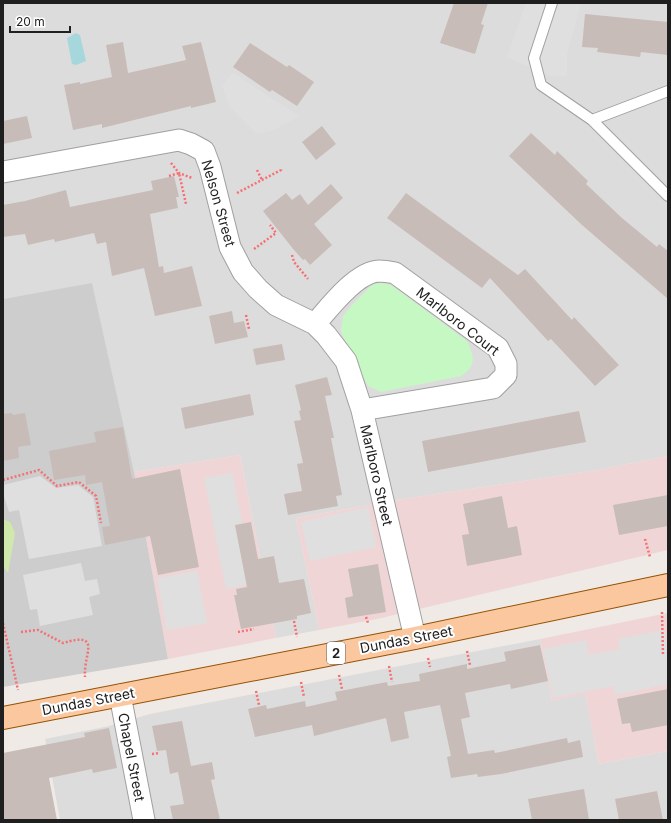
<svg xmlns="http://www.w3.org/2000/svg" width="671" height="823" font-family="Inter,sans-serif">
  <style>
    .residential { fill: #dddcdc }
    .commercial { fill: #f0d5d7 }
    .religious { fill: #cdcdcd }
    .grass { fill: #d1e8ac }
    .park { fill: #c6f8c3 }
    .parking { fill: #dfdfdf }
    .water { fill: #a6d7dc }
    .building { fill: #c7bcb8 }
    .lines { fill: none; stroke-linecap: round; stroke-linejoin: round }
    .service-casing { stroke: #a0a0a0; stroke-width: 12 }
    .minor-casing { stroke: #a0a0a0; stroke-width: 23 }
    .primary-casing { stroke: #965204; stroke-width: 24 }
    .path { stroke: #f66f73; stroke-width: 2.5; stroke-dasharray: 2 2; stroke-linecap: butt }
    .service { stroke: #fff; stroke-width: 10 }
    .minor { stroke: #fff; stroke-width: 21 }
    .primary { stroke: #fac79f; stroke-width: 22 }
    .labels { text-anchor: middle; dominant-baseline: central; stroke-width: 4; stroke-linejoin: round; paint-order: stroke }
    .shield { fill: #fff; stroke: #626262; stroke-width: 1 }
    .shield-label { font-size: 13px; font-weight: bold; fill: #1f1f1f }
    .street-label { font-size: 14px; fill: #1f1f1f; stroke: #fff }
  </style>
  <rect width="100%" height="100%" fill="#efeae5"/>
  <path class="residential" d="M3 3H668V456L597 470 396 500 296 518 319 630 276 638 240 455 134 472 92 284 3 299Z
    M540 639 552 701 585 693 599 764 668 751V820H60L45 739 109 726 150 714Z"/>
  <path class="commercial" d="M240 455 276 638 168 659 134 472Z
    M668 456V550L377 619 319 630 296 518 396 500 597 470Z
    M668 613V751L599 764 585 694 552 701 540 639Z"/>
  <path class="religious" d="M92 283 134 472 168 659 3 687V299Z"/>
  <path class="grass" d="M3 519 10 522 15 533 8 573 3 566Z"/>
  <path class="park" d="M382 283 391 285 467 341C474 356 477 366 461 376L381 392 368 386 341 332 343 316 353 304 373 284Z"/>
  <path class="parking" d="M526 3H581L567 55V76H551L507 57Z
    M233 73 299 116 274 130 257 134 229 106 222 85Z
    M232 473 254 583 226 589 204 478Z
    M40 476 56 488 78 485 93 497 102 546 29 559 19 510 9 512 3 493V485Z
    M368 507 376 547 310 561 301 522Z
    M81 563 85 581 97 579 100 594 89 597 93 615 40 626 37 609 30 610 23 575Z
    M197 571 207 623 167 630 157 578Z
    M664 630 668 649V684L615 695 613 686 553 698 543 649 586 640 589 655 620 649 618 639Z"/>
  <path class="water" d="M76 33 80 35 86 61 76 65 72 64 67 38Z"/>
  <path class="building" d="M454 3H488L481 24 484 25 475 54 440 43Z
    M585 14 668 22V55L641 52 640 57 597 52 598 48 582 47Z
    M123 42 128 73 186 60 182 46 201 42 216 102 191 108V106L102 128V124L73 130 64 85 80 82V84L112 77 106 45Z
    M250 43 287 67 289 65 314 82 297 106 272 90 270 92 233 67Z
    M27 116 32 138 3 144V121Z
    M322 126 336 144 316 160 302 142Z
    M531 133 555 155 557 151 588 181 586 184 622 218 657 247 659 244 668 251V299L582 225 509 156Z
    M174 176 179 197H176L178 208 150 214 159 267 163 266 164 273 192 266 202 306 155 316 144 268 112 276 106 242 97 244 94 233 55 242 54 239 28 245 25 234 3 237V205L25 201 66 190 70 207 153 190 151 181Z
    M331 184 343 198 314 224 332 245 310 265 305 259 303 260 294 250 263 211 286 193 292 200 300 194 308 205Z
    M406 193 518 275 525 269 572 320 574 317 619 365 595 386 551 339 548 341 490 278 482 288 387 218Z
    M232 311 234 323 244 321 248 337 215 344 209 316Z
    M282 344 285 360 256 365 253 349Z
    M327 377 332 395 325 396 334 438H331L342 495 336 496 338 506 288 515 284 494 302 491 297 464 303 463 294 421 301 420 299 411 301 410 295 385Z
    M250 394 254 415 185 429 181 408Z
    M579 411 586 442 428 472 422 441Z
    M12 413 13 415 25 413 31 445 18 447 19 458 3 461V414Z
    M123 427 132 479 180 469 199 567 158 575 150 536 105 545 102 527 110 526 102 482 86 485 85 475 54 480 49 451 96 442 94 432Z
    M668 495V526L619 535 613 505Z
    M502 496 508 528 517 526 522 555 467 566 462 535 469 534 463 504Z
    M251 522 258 559 274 556 279 583 304 579 311 613 297 616V619L241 629 234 595H237L236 589 247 587 235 525Z
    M378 564 386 612 348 618 345 598 353 596 348 569Z
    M540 645 548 681 511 689 510 684 465 693 470 717 461 719 468 754 494 750 495 753 567 738 568 743 580 740 583 757 501 774 478 777 477 774 451 778 447 757 451 756 440 705 404 712 409 738 391 742 386 718 314 736 312 725 255 737 248 709 266 705 267 709 305 701 306 707 337 700 335 692 387 682 388 686 420 681 419 674 467 664V669L506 661 504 652Z
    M668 689V725L632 732 630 723 622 724 617 699Z
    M182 721 191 766 212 762 215 779 211 780 220 820H173L170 806 184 804 178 772 170 774 166 750 157 751 152 726Z
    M109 728 117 768 93 773 92 769 49 778 57 820H3V753L85 737 84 733Z
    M584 789 589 820H532L528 799Z
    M657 791 663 820H619L615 799Z"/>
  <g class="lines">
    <g class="service-casing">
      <path id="service" d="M552 3 534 58 541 85 592 120
        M668 91 592 120 668 196"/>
    </g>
    <g class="minor-casing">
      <path id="minor" d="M3 172 179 140 191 144 204 151 210 167 230 247 243 272 258 289 276 305 315 324 326 335 346 361 362 410 415 638
        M315 324C329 308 356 272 379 271 384 271 390 272 395 273L498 348 506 364V375L493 388 362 410
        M120 695 144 820"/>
    </g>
    <g class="primary-casing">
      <path id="primary" d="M3 718 415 638 668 585"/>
    </g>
    <path class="path" d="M171 163 179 173 192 178
      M257 170 262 180
      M169 176 179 173 186 204
      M237 193 281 170 280 168
      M254 249 276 233 270 225
      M292 255 294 262 308 279
      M246 315 249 329
      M3 480 39 470 57 486 79 482 96 496 101 523
      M645 539 650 557
      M662 612 663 655
      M366 617 368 623
      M294 621 297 637
      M3 623 18 690
      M21 632 38 630 63 643C103 631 83 654 85 677
      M238 632 254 629
      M467 651 470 665
      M428 658 430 667
      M389 666 392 682
      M339 675 342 689
      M301 682 304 697
      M256 691 259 705
      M152 754 160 753"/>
    <use href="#service" class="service"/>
    <use href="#minor" class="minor"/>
    <use href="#primary" class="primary"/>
  </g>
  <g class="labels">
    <rect class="shield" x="327" y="642" width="18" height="22" rx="3"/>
    <g class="shield-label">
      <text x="336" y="653">2</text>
    </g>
    <g class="street-label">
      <text transform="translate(219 203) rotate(74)">Nelson Street</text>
      <text transform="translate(458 321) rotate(38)">Marlboro Court</text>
      <text transform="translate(377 475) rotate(77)">Marlboro Street</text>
      <text transform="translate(406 639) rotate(-11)">Dundas Street</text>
      <text transform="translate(88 701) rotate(-11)">Dundas Street</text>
      <text transform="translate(132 757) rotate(79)">Chapel Street</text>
    </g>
  </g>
  <rect width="671" height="823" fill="none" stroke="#1f1f1f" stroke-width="8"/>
  <path d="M10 26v6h60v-6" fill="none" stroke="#1f1f1f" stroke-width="2"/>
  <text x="16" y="26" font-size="12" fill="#1f1f1f" stroke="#ffffff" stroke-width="3" paint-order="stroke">20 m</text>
</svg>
